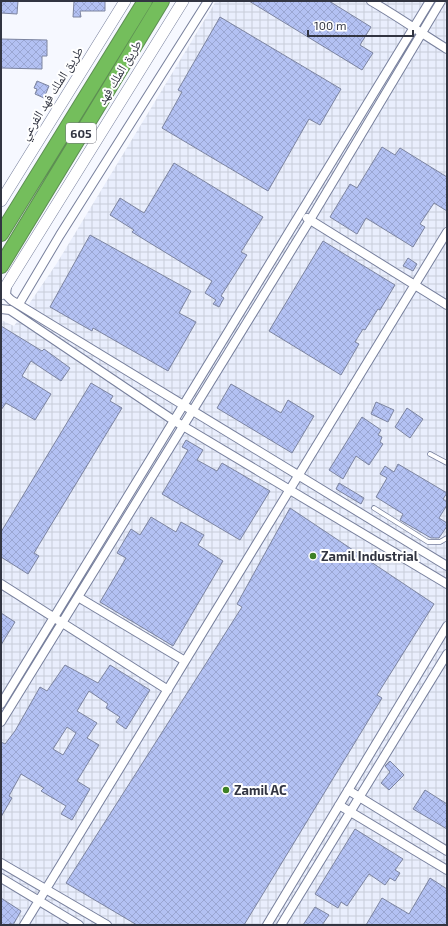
<svg xmlns="http://www.w3.org/2000/svg" width="448" height="926" font-family="'Exo 2','Noto Naskh Arabic',sans-serif">
  <style>
    .industrial { fill: url(#industrial-grid) }
    .building { fill: url(#building-cross-hatch); stroke: #7c84a0; fill-rule: evenodd }
    .lines { fill: none; stroke-linecap: round; stroke-linejoin: round }
    .lane-casing { stroke: #78809d; stroke-width: 5.5 }
    .street-casing { stroke: #78809d; stroke-width: 10 }
    .secondary-casing { stroke: #78809d; stroke-width: 12 }
    .highway-casing { stroke: #5d8e53; stroke-width: 16 }
    .lane { stroke: #fff; stroke-width: 4 }
    .street { stroke: #fff; stroke-width: 8 }
    .secondary { stroke: #fff; stroke-width: 11 }
    .highway { stroke: #74be5c; stroke-width: 14 }
    .poi-dot { fill: #3d8125; stroke: #fff; stroke-width: 1.5 }
    .labels { text-anchor: middle; dominant-baseline: central; stroke-width: 4; stroke-linejoin: round; paint-order: stroke }
    .shield { fill: #fff; stroke: #70727b; stroke-width: 1 }
    .shield-label { font-size: 12px; font-weight: bold; fill: #323542 }
    .street-label { font-size: 13px; fill: #323542; stroke: #fff }
    .poi-label { font-size: 13px; font-weight: bold; fill: #323542; stroke: #fff; text-anchor: start }
  </style>
  <defs>
    <pattern id="industrial-grid" width="8" height="8" patternUnits="userSpaceOnUse"><rect width="8" height="8" fill="#e9eefd"/><path d="M0 4h8M4 0v8" fill="none" stroke="#c8cdda"/></pattern>
    <pattern id="building-cross-hatch" width="8" height="8" patternUnits="userSpaceOnUse"><rect width="8" height="8" fill="#b3c1f3"/><path d="M0 0l8 8M0 8l8-8" fill="none" stroke="#9aa6d2"/></pattern>
  </defs>
  <rect width="100%" height="100%" fill="#f6f8ff"/>
  <path class="industrial" d="M216 1H447V925H1V320L14 326 57 263Z"/>
  <path class="building" d="M1 1H18L17 14 1 13Z
    M74 1H105V11H80L81 17H73Z
    M249 1H329L371 27 360 45 373 53 362 70Z
    M220 17 341 89 320 125 309 119 268 191 162 128 182 92 178 90Z
    M1 39 47 40V56H42V69L1 68Z
    M37 81 49 86 44 98 35 94 37 89 34 88Z
    M382 147 395 155 400 148 447 177V211L434 203 420 224 425 227 413 247 366 218 357 234 330 217 350 184 357 188Z
    M174 163 263 217 241 252 247 255 221 296 224 298 219 307 213 304 216 300 205 293 212 281 132 232 134 230 110 215 120 198 144 213Z
    M90 235 191 291 179 313 196 322 168 371 93 328 92 331 50 307Z
    M323 241 395 285 380 310 378 309 365 330 363 329 355 342 359 344 341 375 269 331Z
    M408 258 417 264 413 271 403 266Z
    M1 326 42 351 44 349 70 368 61 381 31 361 22 376 51 394 35 420 6 403 1 410Z
    M91 383 113 396 110 401 122 408 34 553 39 556 28 574 1 557V532Z
    M231 384 281 413 288 400 314 416 292 453 217 408Z
    M376 402 394 410 388 422 371 414Z
    M407 408 423 419 410 438 395 427Z
    M362 417 381 430 378 435 382 437 380 442 383 444 369 465 356 456 343 479 329 470Z
    M186 440 203 450 197 460 217 471 222 463 270 491 240 540 162 494 188 450 182 447Z
    M398 464 447 493 443 499 447 502V505L439 518 447 523V526L439 538H431L400 520 403 514 376 497 387 478 380 474 385 466 394 472Z
    M339 483 364 498 361 504 336 489Z
    M290 508 434 604 377 695 382 698 244 925H137L66 883 242 607 237 604Z
    M151 517 176 532 181 522 204 535 198 545 223 561 173 646 100 602 126 558 117 553 131 529 140 535Z
    M1 613 15 622 1 645Z
    M65 665 98 683 110 665 150 690 126 729 116 722 120 717 106 708 108 704 89 691 77 711 97 723 87 738 99 745 77 781 90 789 72 820 61 814 66 806 41 791 44 788 21 774 9 796 12 798 1 817V742L5 744 15 731 40 687 47 691ZM67 727 76 733 63 755 53 749Z
    M390 761 404 775 389 790 381 783 390 772 385 766Z
    M425 790 447 804V829L413 809Z
    M355 829 403 859 395 870 400 873 395 881 390 878 385 885 369 874 347 906 341 902 338 908 315 894Z
    M430 878 447 889V925H366L382 898 409 914Z
    M1 898 21 911 13 925 10 923 9 925H1Z
    M315 907 329 915 322 925H303Z"/>
  <g class="lines">
    <g class="lane-casing">
      <path id="lane" d="M430 454 447 463
        M374 508 428 542H440L447 538"/>
    </g>
    <g class="street-casing">
      <path id="street" d="M371 1C397 16 421 33 447 49
        M307 218 447 305
        M7 285 6 295 11 300 447 566
        M19 304 60 235 208 1
        M1 309 10 310 173 420 447 584
        M1 584 168 690
        M78 597 185 661
        M1 704 430 1
        M1 722 310 220 441 1
        M348 790 447 851
        M339 805 447 870
        M1 863 107 925
        M1 878 79 925
        M24 925 447 232
        M267 925 447 626
        M281 925 447 654"/>
    </g>
    <g class="secondary-casing">
      <path id="secondary" d="M1 201 125 1
        M1 294 183 1"/>
    </g>
    <g class="highway-casing">
      <path id="highway" d="M1 234 145 1
        M1 266 162 1"/>
    </g>
    <use href="#lane" class="lane"/>
    <use href="#street" class="street"/>
    <use href="#secondary" class="secondary"/>
    <use href="#highway" class="highway"/>
  </g>
  <g class="poi-dot">
    <circle cx="313" cy="556" r="4"/>
    <circle cx="226" cy="790" r="4"/>
  </g>
  <g class="labels">
    <rect class="shield" x="66" y="123" width="30" height="20" rx="3"/>
    <g class="shield-label">
      <text x="81" y="133">605</text>
    </g>
    <g class="street-label">
      <text transform="translate(119 72) rotate(-59)">طريق الملك فهد</text>
      <text transform="translate(51 93) rotate(-58)">طريق الملك فهد الفرعي</text>
    </g>
    <g class="poi-label">
      <text x="321" y="556">Zamil Industrial</text>
      <text x="234" y="790">Zamil AC</text>
    </g>
  </g>
  <rect width="448" height="926" fill="none" stroke="#323542" stroke-width="4"/>
  <path d="M308 30v6h105v-6" fill="none" stroke="#323542" stroke-width="2"/>
  <text x="314" y="30" font-size="12" fill="#323542" stroke="#ffffff" stroke-width="3" paint-order="stroke">100 m</text>
</svg>
